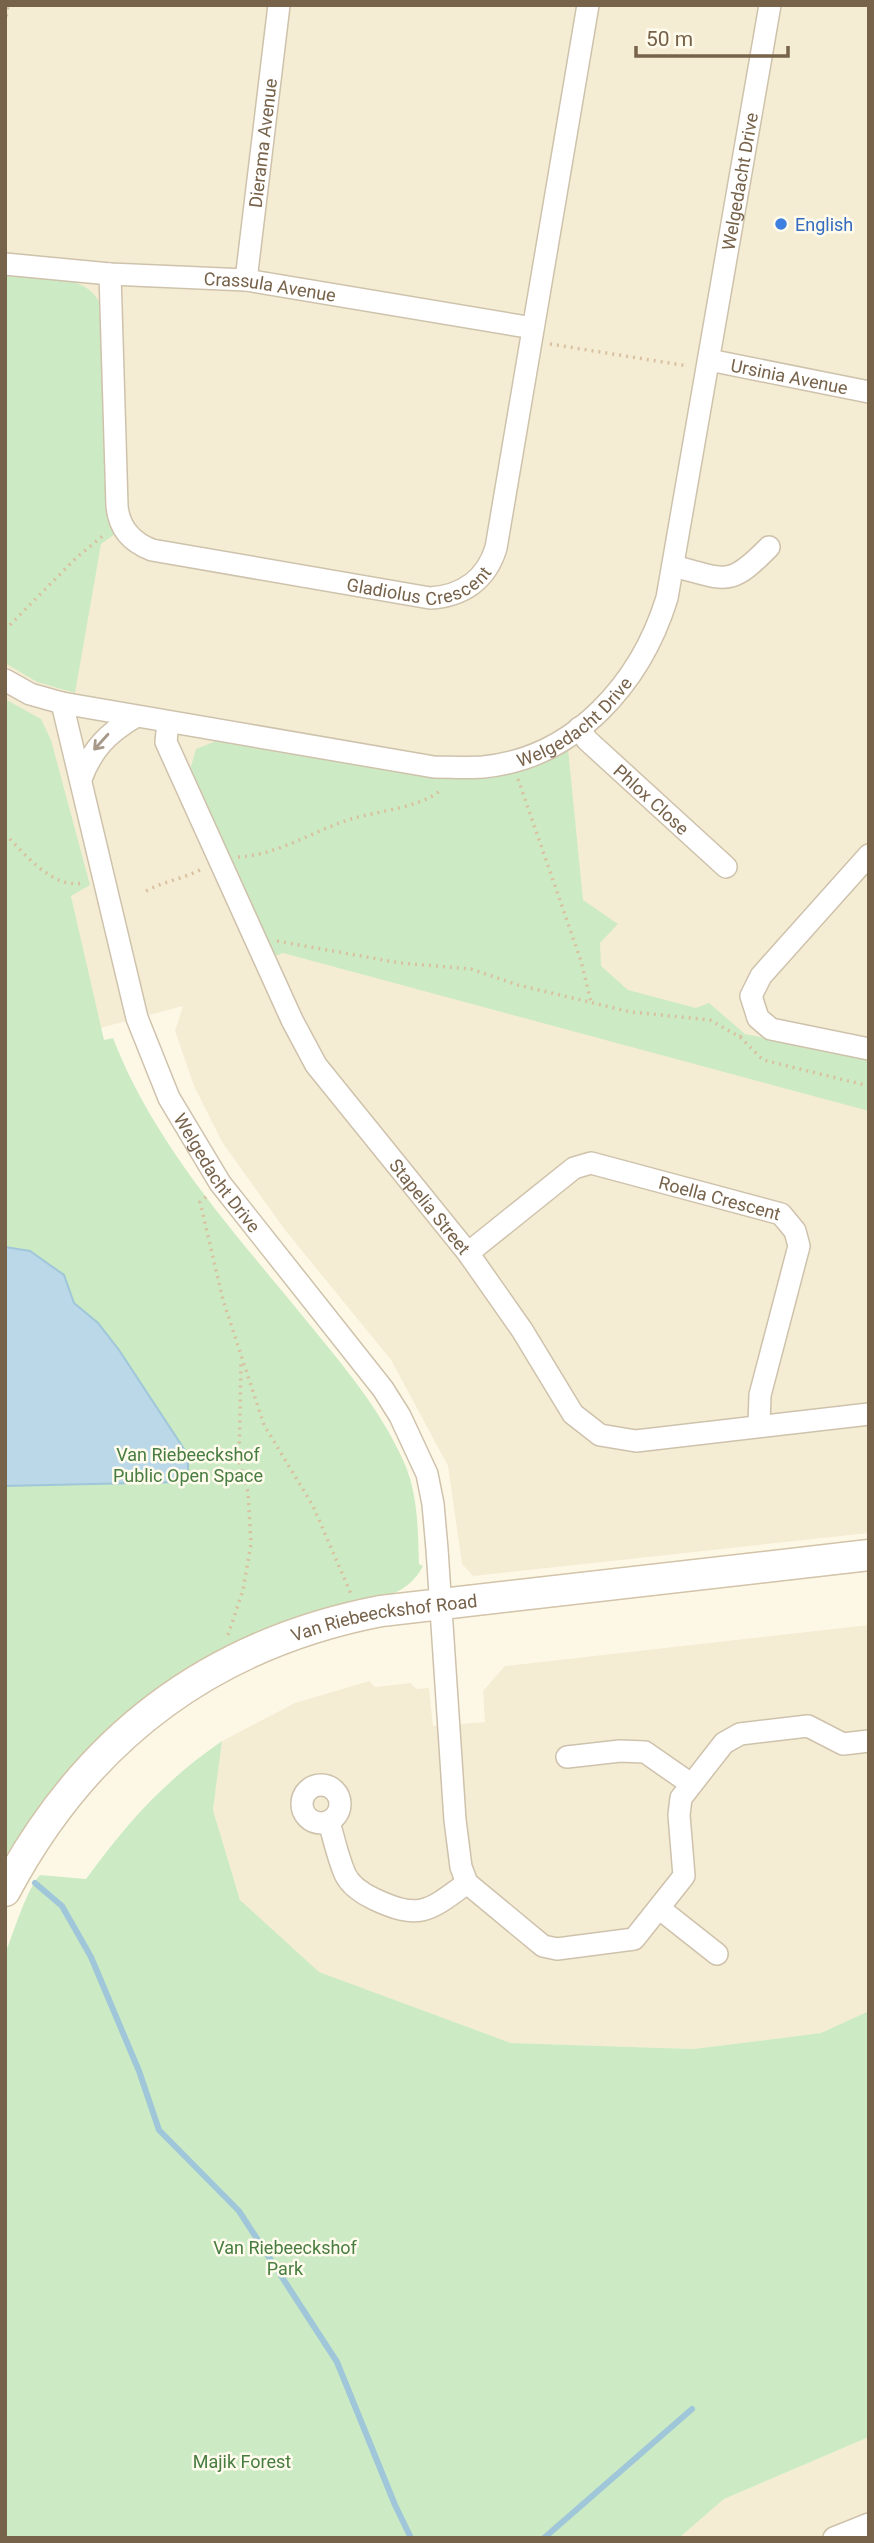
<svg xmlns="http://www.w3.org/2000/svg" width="874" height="2543" font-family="Roboto,sans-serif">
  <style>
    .residential { fill: #f5ecd4 }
    .green { fill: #ccebc4 }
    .water { fill: #bad8e7; stroke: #9fc6d9; stroke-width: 2 }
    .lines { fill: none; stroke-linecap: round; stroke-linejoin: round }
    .stream { stroke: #9fc6d9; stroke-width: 6 }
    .street-casing { stroke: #cfc2ac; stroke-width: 24 }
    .secondary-casing { stroke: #d2c3a9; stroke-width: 33 }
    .path { stroke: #d8c0a0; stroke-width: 3.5; stroke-dasharray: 2 5; stroke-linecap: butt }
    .street { stroke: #fff; stroke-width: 21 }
    .secondary { stroke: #fff; stroke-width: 30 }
    .oneway { stroke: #a79989 }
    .shop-dot { fill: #3f7fe0; stroke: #fffbed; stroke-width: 2.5 }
    .labels { text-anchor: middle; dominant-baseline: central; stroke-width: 5; stroke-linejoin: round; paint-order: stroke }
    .street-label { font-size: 18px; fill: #77624a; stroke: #fffbed }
    .shop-label { font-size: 18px; fill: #366cbe; stroke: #fffbed; text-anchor: start }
    .park-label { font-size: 18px; fill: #487d41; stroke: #fffbed }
  </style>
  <rect width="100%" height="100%" fill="#fdf8e6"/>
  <path class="residential" d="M5 5H869V1533L473 1576 462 1564 448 1466 391 1360 285 1230 222 1142 194 1086 175 1031 183 1006 100 1028 71 896 5 878Z
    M869 1625V2011L822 2033 693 2049 511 2043 318 1972 240 1900 213 1810 222 1741 295 1703 369 1681 375 1687 411 1683 416 1689 429 1688 433 1726 485 1722 483 1691 505 1666Z
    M869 2437V2538H679L724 2499Z"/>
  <path class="green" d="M5 276C37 279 88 271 101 306L105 482 115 534 101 544 75 693 37 682 5 663Z
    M5 699 41 719 51 740 90 885 71 896 104 1040 113 1038C155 1147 237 1235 310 1325 345 1368 380 1409 403 1460 418 1492 418 1529 419 1564L423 1566C408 1594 385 1597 356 1602L72 1767 5 1857Z
    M216 741C260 749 304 756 348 764 430 778 490 790 568 749L583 900 618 924 600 943 601 966 628 990 696 1008 709 1003 745 1034 869 1059V1111L283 953 275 956 190 770 196 749Z
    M222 1741 213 1810 240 1900 319 1972 511 2043 693 2049 821 2033 869 2011V2437L724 2499 679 2538H5V1954C13 1934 27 1888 40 1875L86 1879C128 1822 163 1782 222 1741Z"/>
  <path class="water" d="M5 1247 30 1251 64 1275 74 1303 98 1323 119 1350 188 1455V1477L181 1482 5 1486Z"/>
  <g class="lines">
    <path class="stream" d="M35 1883 62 1906 91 1957 139 2071 159 2130 239 2211 337 2362 395 2505 411 2538
      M544 2538 692 2409"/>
    <g class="street-casing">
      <g id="street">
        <path id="s1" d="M5 264 110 274 246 280 533 328"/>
        <path id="s2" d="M110 274 117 506C119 528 131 542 152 550L430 598C463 596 486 580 496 548L588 5"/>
        <path id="s3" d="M246 280 279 5"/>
        <path id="s4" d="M709 360 869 392"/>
        <path d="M673 566C726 579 728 589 769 547"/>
        <path id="s5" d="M5 680 30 694 62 703 434 767C450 767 467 768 483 767 576 758 641 682 667 598L770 5"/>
        <path id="s6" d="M62 703 137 1018 169 1098 220 1183 383 1389 400 1416 427 1474 433 1504 437 1549 455 1820 461 1867 467 1883 543 1946 557 1949 634 1939 684 1876 679 1815 681 1798 724 1743 740 1734 808 1726 843 1744 869 1741"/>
        <path id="s7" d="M168 722 166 742 292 1020 316 1065 468 1253 522 1330 573 1414 600 1435 636 1441 869 1414"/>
        <path id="s8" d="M579 728 587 740 726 867"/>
        <path d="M81 779C92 749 108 733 135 717"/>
        <path d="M869 855 761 976 751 996 758 1018 771 1029 869 1049"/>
        <path id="s9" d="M468 1253 574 1168 591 1163 781 1214 795 1231 799 1246 760 1395 759 1425"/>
        <path d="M567 1757 620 1751 645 1752 691 1784"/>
        <circle cx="321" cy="1804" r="19"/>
        <path d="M329 1822C334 1839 338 1858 345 1874 350 1885 363 1894 374 1899 419 1920 428 1912 467 1883"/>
        <path d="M660 1909 717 1954"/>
        <path d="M834 2538 869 2524"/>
      </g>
    </g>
    <g class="secondary-casing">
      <g id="secondary">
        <path id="s10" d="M5 1891C86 1738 210 1644 381 1611L869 1555"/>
      </g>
    </g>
    <path class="path" d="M5 23 8 5
      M550 344 688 366
      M5 630 76 558 105 534
      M518 779 581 961 591 1002
      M5 834C25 854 52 889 83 883
      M238 857C278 855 313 831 351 819 377 811 421 808 442 789
      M146 891C164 881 183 879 202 869
      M277 941 400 963 471 969 518 985 631 1012 710 1020 740 1037 744 1033
      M740 1037 763 1060 869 1086
      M206 1197 200 1202 223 1300 264 1425 313 1506 351 1594
      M228 1635 243 1590 251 1544 248 1492 239 1461 241 1364"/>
    <use href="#street" class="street"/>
    <use href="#secondary" class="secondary"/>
  </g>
  <defs><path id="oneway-shaft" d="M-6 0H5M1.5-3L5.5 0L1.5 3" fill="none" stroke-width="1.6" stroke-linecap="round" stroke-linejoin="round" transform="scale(1.75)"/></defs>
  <use class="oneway" href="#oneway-shaft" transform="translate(101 742) rotate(132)"/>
  <circle class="shop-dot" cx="781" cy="224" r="7"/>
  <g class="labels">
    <g class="street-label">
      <text stroke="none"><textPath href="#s3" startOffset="138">Dierama Avenue</textPath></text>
      <text stroke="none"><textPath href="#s5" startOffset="1176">Welgedacht Drive</textPath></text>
      <text stroke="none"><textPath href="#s1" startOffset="266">Crassula Avenue</textPath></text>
      <text stroke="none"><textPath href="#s4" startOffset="82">Ursinia Avenue</textPath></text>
      <text stroke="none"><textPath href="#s2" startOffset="565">Gladiolus Crescent</textPath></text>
      <text stroke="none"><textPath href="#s5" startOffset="593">Welgedacht Drive</textPath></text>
      <text stroke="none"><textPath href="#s8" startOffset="102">Phlox Close</textPath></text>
      <text stroke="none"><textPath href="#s6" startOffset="499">Welgedacht Drive</textPath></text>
      <text stroke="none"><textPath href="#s9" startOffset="287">Roella Crescent</textPath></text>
      <text stroke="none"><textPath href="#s7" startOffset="558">Stapelia Street</textPath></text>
      <text stroke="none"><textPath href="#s10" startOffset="488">Van Riebeeckshof Road</textPath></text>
    </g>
    <g class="shop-label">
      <text x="795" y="224">English</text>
    </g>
    <g class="park-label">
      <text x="188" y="1454">Van Riebeeckshof<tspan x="188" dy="21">Public Open Space</tspan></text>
      <text x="285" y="2247">Van Riebeeckshof<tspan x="285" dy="21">Park</tspan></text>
      <text x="242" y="2461">Majik Forest</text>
    </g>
  </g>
  <rect width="874" height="2543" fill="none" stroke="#77624a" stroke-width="14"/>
  <path d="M636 46v10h152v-10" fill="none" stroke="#77624a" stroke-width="3.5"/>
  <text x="646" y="46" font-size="21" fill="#77624a" stroke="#fffbed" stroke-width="5" paint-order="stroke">50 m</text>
</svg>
